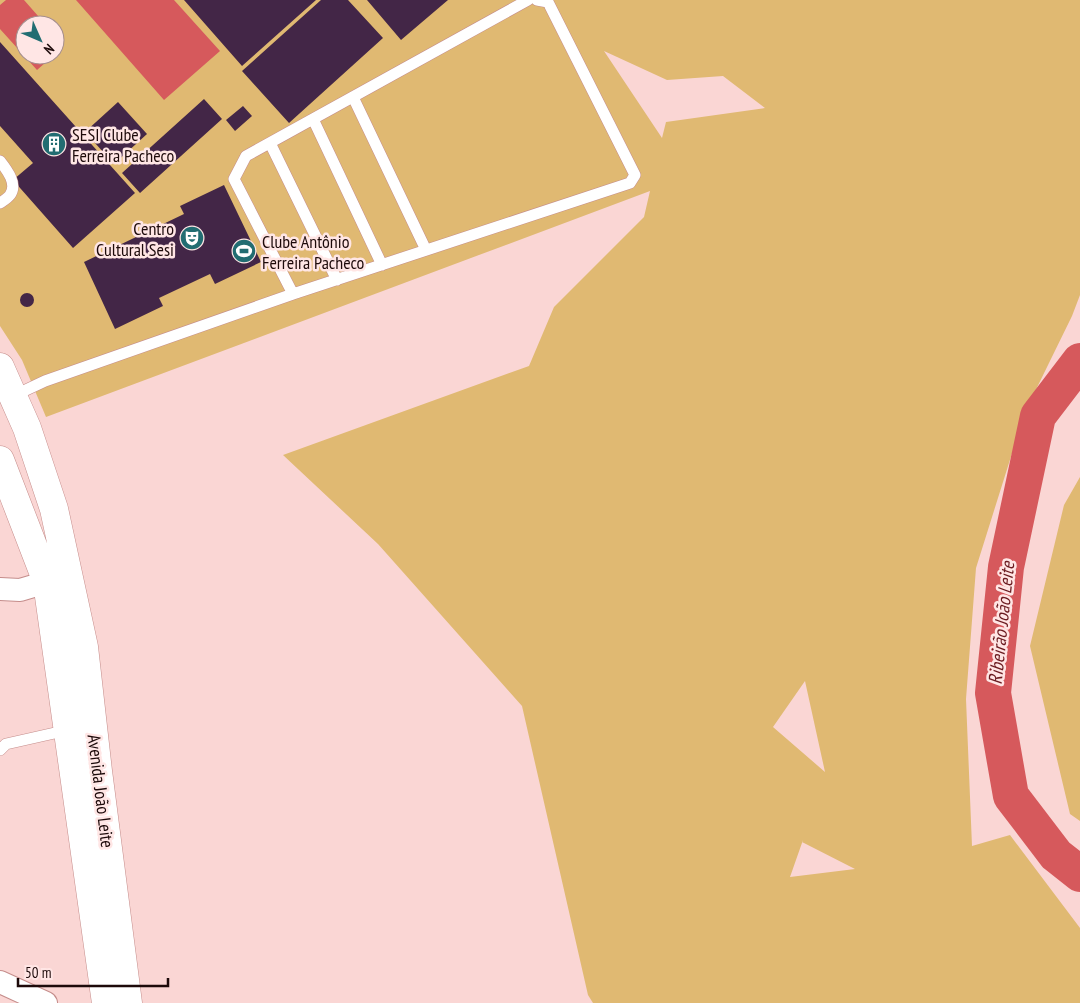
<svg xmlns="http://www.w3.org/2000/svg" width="1080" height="1003" font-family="'PT Sans Narrow',sans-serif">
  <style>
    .green { fill: #e0b972; fill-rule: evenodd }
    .water { fill: #d6595c }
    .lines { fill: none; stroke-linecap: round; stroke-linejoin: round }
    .river { stroke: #d6595c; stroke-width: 36 }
    .building { fill: #432647 }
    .service-casing { stroke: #c58d8b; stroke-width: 12 }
    .minor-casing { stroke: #c58d8b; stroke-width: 24 }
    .tertiary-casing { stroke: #c58d8b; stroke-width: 29 }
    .service { stroke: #fff; stroke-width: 11 }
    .minor { stroke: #fff; stroke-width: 22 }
    .tertiary { stroke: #fff; stroke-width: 28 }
    .labels { text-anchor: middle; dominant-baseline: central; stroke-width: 5; stroke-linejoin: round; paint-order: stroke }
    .poi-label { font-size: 18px; fill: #1d0a0a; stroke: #ffe6e5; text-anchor: start }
    .street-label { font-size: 18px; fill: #1d0a0a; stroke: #ffe6e5 }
    .water-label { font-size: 19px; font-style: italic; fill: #6b1b20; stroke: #ffe6e5 }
  </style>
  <rect width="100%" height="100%" fill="#fad6d4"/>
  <path class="green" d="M0 0H1080V295L1072 316 1025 412 976 568 966 699 972 846 1010 835 1080 928V1003H593L588 995 522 706 378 544 283 455 529 366 554 307 644 217 650 191 46 417 22 360 0 326ZM25 25H55V55H25ZM604 51 667 80 723 76 765 108 666 122 662 138ZM805 681 825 772 773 727ZM803 840 802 842 855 869 790 877Z
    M1080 477V821L1070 814 1030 646 1064 505Z"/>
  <path class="water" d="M6 0H24L46 25H25V55H54L37 70 0 29V5Z
    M76 0H174L220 51 164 100Z"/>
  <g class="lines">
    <path class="river" d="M1080 361 1038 416 1006 567 993 693 1011 796 1056 855 1080 874"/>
  </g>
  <path class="building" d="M184 0H316L242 66Z
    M321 0H348L383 38 289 123 242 71Z
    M367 0H448L401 40Z
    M0 42 135 193 73 248 13 180 33 163 0 126Z
    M204 99 222 119 140 193 122 173Z
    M118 102 147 134 114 164 85 132Z
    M243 106 252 116 235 131 226 120Z
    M224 185 261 262 215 284 210 274 159 298 163 306 115 329 84 262 184 214 180 206Z
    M20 300a7 7 0 1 1 14 0a7 7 0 1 1-14 0Z"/>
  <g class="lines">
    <g class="service-casing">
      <path id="service" d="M353 97 426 250
        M313 119 382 265
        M270 143 337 280
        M0 161C7 170 18 184 10 195 8 198 3 201 0 203
        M293 294 630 183 635 175 548 2 537 0
        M11 397 45 381 293 294 234 179 246 156 528 0
        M0 750 6 744 68 730"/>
    </g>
    <g class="minor-casing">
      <path id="minor" d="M0 589 20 590 47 582 63 580
        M0 982 46 1003"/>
    </g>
    <g class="tertiary-casing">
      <path id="tertiary" d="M0 367 27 428 54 509 84 647 98 771 128 1003
        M0 460 47 582 106 1003"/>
    </g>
    <use href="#service" class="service"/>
    <use href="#minor" class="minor"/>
    <use href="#tertiary" class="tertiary"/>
  </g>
  <defs>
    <g id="building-disc" transform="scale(1.25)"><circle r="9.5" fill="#226d72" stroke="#ffe6e5"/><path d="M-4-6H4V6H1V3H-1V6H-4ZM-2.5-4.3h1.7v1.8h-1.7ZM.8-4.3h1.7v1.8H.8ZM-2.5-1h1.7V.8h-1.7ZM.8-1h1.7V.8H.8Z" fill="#fff"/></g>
    <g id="theatre-disc" transform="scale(1.25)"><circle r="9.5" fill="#226d72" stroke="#ffe6e5"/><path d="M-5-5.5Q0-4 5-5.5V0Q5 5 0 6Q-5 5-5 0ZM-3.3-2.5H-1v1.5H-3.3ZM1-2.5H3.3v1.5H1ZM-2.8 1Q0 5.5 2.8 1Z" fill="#fff"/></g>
    <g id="stadium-disc" transform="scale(1.25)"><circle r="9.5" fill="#226d72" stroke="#ffe6e5"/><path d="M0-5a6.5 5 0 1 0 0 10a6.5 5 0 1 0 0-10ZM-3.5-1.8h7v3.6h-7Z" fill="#fff"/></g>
  </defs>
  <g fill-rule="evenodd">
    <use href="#building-disc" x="54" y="144"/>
    <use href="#theatre-disc" x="192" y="238"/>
    <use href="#stadium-disc" x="244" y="251"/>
  </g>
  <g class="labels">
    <g class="poi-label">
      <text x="72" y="134">SESI Clube<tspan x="72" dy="21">Ferreira Pacheco</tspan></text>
      <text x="174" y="228" text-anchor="end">Centro<tspan x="174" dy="21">Cultural Sesi</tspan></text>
      <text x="262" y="241">Clube Antônio<tspan x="262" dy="21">Ferreira Pacheco</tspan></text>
    </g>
    <g class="street-label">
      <text transform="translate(101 791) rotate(83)">Avenida João Leite</text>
    </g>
    <g class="water-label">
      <text transform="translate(1001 623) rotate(-84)">Ribeirão João Leite</text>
    </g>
  </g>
  <g transform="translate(40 40) rotate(135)"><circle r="24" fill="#ffe6e5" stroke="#a58e8d"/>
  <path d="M0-4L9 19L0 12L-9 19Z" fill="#226d72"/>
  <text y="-8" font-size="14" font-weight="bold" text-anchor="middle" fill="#1d0a0a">N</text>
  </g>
  <path d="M18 978v8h150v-8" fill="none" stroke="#1d0a0a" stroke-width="2.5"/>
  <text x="25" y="978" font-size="15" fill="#1d0a0a" stroke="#ffe6e5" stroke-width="4" paint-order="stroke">50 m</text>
</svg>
